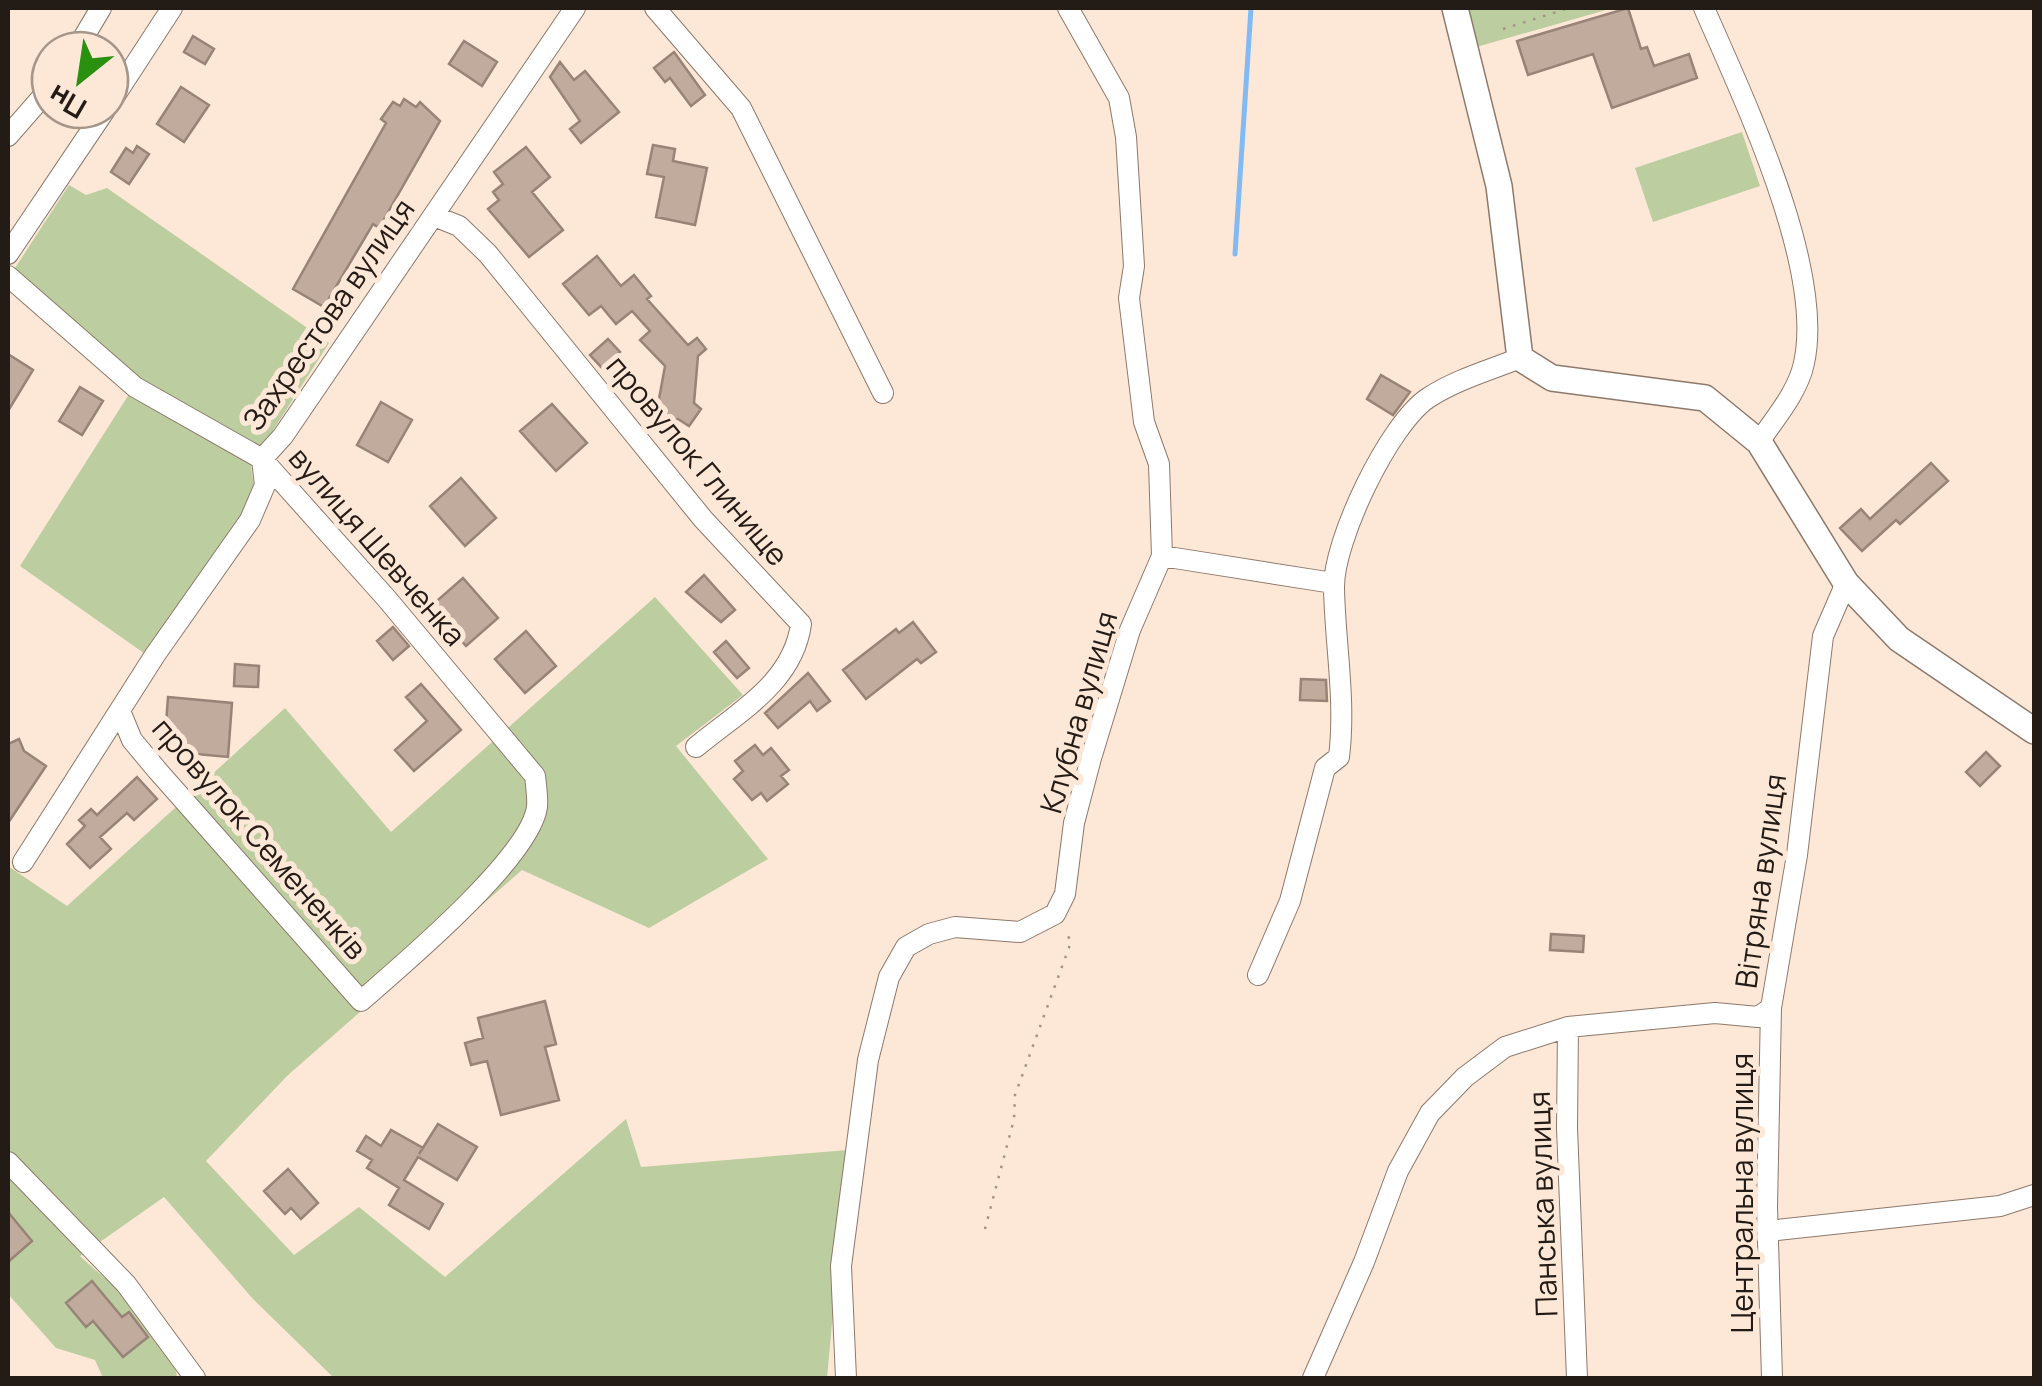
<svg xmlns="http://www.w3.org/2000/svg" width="2042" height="1386" font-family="Manrope,sans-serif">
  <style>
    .green { fill: #bcce9f }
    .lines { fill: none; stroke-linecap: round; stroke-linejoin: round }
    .stream { stroke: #82baf4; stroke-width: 5 }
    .building { fill: #c0ab9d; stroke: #988477; stroke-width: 2.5 }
    .minor-casing { stroke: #8d796c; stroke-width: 22 }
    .tertiary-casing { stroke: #8d796c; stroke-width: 28 }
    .path { stroke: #a39388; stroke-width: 2.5; stroke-dasharray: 2.5 8; stroke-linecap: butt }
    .minor { stroke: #fff; stroke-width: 20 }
    .tertiary { stroke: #fff; stroke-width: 25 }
    .labels { text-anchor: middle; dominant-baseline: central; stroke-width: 10; stroke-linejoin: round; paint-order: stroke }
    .street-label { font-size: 30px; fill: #231c16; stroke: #fde7d7 }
  </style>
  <rect width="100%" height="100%" fill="#fde7d7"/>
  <path class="green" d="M1464 8H1613L1473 48Z
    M1742 132 1760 186 1653 222 1635 168Z
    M69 185 86 195 107 188 329 343 251 465 255 494 148 656 20 566 131 391 15 268Z
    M655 597 743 695 676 746 768 859 649 928 522 870 287 1076 206 1161 294 1255 359 1207 445 1277 626 1119 641 1167 848 1150 827 1378H334L253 1299 164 1197 80 1256C115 1289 173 1328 177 1378H103L95 1360 56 1348 8 1294V866L67 906 285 708 391 832Z"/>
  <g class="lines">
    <path class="stream" d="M1235 254 1251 8"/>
  </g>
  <path class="building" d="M1628 8 1641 49 1647 47 1654 66 1689 54 1697 78 1612 108 1593 54 1528 75 1517 41Z
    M193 36 214 49 205 64 184 52Z
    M464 41 497 62 482 86 449 64Z
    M674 52 705 95 691 106 670 78 665 82 654 68Z
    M560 62 574 80 585 71 619 112 581 143 570 129 580 121 550 77Z
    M181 87 209 105 184 142 157 124Z
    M404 99 416 107 420 102 440 121 379 228 373 224 324 307 293 289 386 123 381 119 393 102 400 106Z
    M653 145 675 149 673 161 707 168 695 225 656 217 664 177 647 174Z
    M137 146 149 154 129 184 111 172 126 148 133 153Z
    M526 147 550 177 532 192 563 230 529 257 488 209 499 200 493 192 503 184 494 172Z
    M597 256 621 286 634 275 651 296 647 299 688 345 697 338 706 349 698 356 694 403 701 409 689 426 678 419 666 422 659 399 665 366 640 340 650 331 632 311 616 324 601 306 589 315 563 284Z
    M608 339 620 352 602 368 590 355Z
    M8 354 33 370 8 411Z
    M1381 375 1410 392 1393 415 1367 399Z
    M80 387 103 401 82 435 59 421Z
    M381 402 412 420 388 462 357 445Z
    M552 404 587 443 556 471 520 431Z
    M1931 463 1948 481 1900 524 1896 520 1862 551 1840 528 1861 509 1870 519Z
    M461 478 496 518 465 546 430 506Z
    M704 575 735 610 721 622 686 592Z
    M463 578 498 618 466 646 431 606Z
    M913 622 936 652 921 663 917 659 866 699 843 670 896 629 899 633Z
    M393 627 409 646 393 660 377 641Z
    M526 631 556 666 525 693 495 659Z
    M726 641 749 668 737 678 714 652Z
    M235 664 259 666 258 687 234 686Z
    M808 673 830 701 817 711 810 701 778 728 765 713Z
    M1301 679 1326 680 1327 701 1300 700Z
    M421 684 461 730 414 771 395 750 427 721 406 697Z
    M168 697 232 703 228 757 164 751Z
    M19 739 24 751 46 766 8 823V744Z
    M755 745 763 755 771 748 789 770 781 776 788 784 767 801 761 793 752 800 734 779 743 771 735 761Z
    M1986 752 2000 766 1980 786 1966 772Z
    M137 777 157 799 134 820 127 813 100 837 111 849 90 868 67 844 85 826 79 820 91 809 97 815Z
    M1551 934 1584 936 1583 952 1550 950Z
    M545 1001 556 1044 545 1047 559 1100 501 1115 487 1061 471 1065 465 1043 483 1038 478 1018Z
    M438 1124 477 1147 457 1180 418 1157 404 1180 443 1204 429 1229 389 1205 399 1188 367 1168 372 1160 357 1151 366 1136 381 1146 391 1130 423 1148 419 1154Z
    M288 1169 318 1203 301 1219 291 1208 285 1214 264 1191Z
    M8 1212 32 1241 8 1262Z
    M92 1281 122 1317 129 1312 148 1337 123 1357 93 1321 86 1327 66 1303Z"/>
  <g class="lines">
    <g class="minor-casing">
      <path id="minor" d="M655 8 741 108 883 393
        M1704 8C1743 98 1825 267 1804 363 1798 392 1775 418 1759 442
        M76 50 101 8
        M110 103 172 8
        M8 136 50 88
        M434 216 459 226 488 254 703 519 801 624C793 683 738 712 696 747
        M8 254 105 110
        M8 276 135 387 262 459 387 599 535 776C536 786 538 798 537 807 530 858 401 966 361 1001L157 770 132 740 120 711
        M1162 556 1333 583
        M23 862 155 655 250 520 265 485 262 459 283 436 575 8
        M1258 975 1290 901 1325 768 1339 757C1346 700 1335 644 1334 588 1333 541 1389 424 1428 398 1455 380 1490 370 1520 358
        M1771 1008 1767 1207 1772 1378
        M1568 1027 1567 1128 1577 1378
        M8 1162 126 1284 195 1378
        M1768 1231 2000 1206 2034 1195
        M846 1378 841 1266 868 1060 889 977 906 947 929 934 955 927 1020 932 1055 914 1065 894 1074 823 1091 758 1130 630 1162 556 1159 464 1144 422 1129 298 1134 266 1126 137 1119 98 1068 8
        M1313 1378 1364 1262 1398 1171 1430 1113 1465 1077 1505 1047 1568 1027 1715 1013 1758 1017 1771 1008 1797 855 1823 636 1846 583"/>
    </g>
    <g class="tertiary-casing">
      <path id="tertiary" d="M1455 8 1499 186 1520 358 1552 378 1705 398 1759 442 1846 583 1899 639 2034 731"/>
    </g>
    <path class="path" d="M1503 29 1569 8
      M985 1229 1014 1119 1015 1095 1071 942 1066 932"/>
    <use href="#minor" class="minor"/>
    <use href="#tertiary" class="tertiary"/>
  </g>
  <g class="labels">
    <g class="street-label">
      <text transform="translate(328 314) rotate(-55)">Захрестова вулиця</text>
      <text transform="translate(698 460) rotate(50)">провулок Глинище</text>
      <text transform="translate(378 546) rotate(49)">вулиця Шевченка</text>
      <text transform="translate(1078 712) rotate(-74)">Клубна вулиця</text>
      <text transform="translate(260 838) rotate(49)">провулок Семененків</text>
      <text transform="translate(1760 881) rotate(-82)">Вітряна вулиця</text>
      <text transform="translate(1741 1193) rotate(-90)">Центральна вулиця</text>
      <text transform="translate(1542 1204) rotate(-92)">Панська вулиця</text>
    </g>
  </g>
  <rect width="2042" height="1386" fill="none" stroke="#231c16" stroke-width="20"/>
  <g transform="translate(80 80) rotate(210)"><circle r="48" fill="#fde7d7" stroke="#a6968a" stroke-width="2.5"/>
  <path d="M0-8L18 38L0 25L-18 38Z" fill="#299010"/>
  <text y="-15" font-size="28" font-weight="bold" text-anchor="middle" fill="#231c16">Пн</text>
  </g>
</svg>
